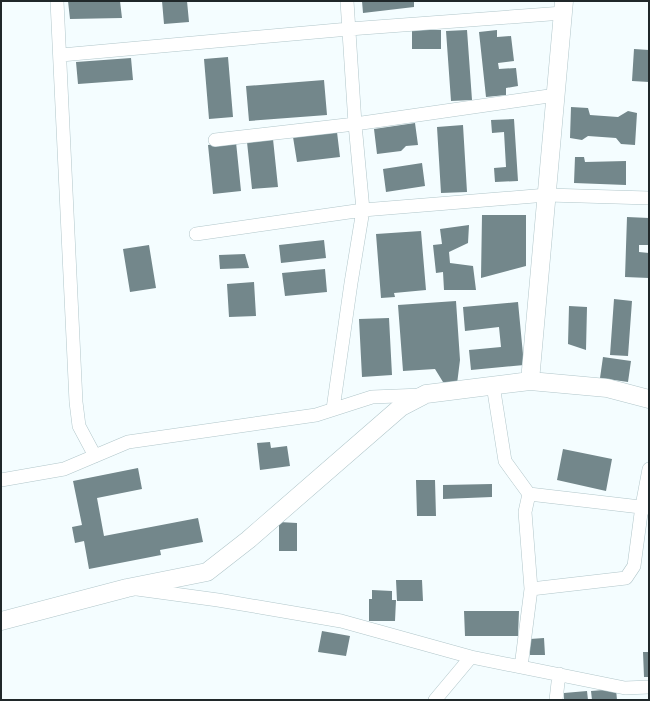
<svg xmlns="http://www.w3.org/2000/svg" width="650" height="701" font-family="Rubik,sans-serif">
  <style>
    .building { fill: #73878b }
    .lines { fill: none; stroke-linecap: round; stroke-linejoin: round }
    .street-casing { stroke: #b1c6ca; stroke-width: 14 }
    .secondary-casing { stroke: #b1c6ca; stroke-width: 19 }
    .street { stroke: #fff; stroke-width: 13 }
    .secondary { stroke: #fff; stroke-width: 18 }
  </style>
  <rect width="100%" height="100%" fill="#f4fdff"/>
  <path class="building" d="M68 1H120L122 18 70 19Z
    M162 1H187L189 22 164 24Z
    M362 1H414V7L363 13Z
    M412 30H441V49H412Z
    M467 30 472 100 451 101 446 31Z
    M497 30V37L511 36 514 61 498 63 499 69 516 68 518 86 506 88V95L486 97 479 32Z
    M634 49 649 50V82L632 81Z
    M228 57 233 117 209 119 204 59Z
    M131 58 133 80 78 84 76 62Z
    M324 80 327 115 249 121 246 86Z
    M571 107 588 108 590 115 618 117 628 111 637 113 635 145 621 144 616 138 588 136 582 140 570 138Z
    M514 119 518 181 495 182 494 168 506 167 504 132 492 133 491 120Z
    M415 123 418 145 406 146 401 151 377 154 374 129Z
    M463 125 467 192 441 193 437 127Z
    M337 132 340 157 297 162 293 137Z
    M273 139 278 187 252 189 247 142Z
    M236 142 241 191 213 194 208 145Z
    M575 157H584L585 162 626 161V185L574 183Z
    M422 163 425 186 386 192 383 169Z
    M482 215H526V266L481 278Z
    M627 217 649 218V245H639V252L649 253V278L625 277Z
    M469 225 468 243 449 252 450 263 473 266 476 290H444L443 272 436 273 433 245 442 244 440 229Z
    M421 231 426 290 394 293 395 297 381 298 376 234Z
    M324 240 326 258 281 263 279 245Z
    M149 245 156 288 130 292 123 249Z
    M245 254 249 268 220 269 219 255Z
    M325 269 327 292 285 296 282 273Z
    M254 282 256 316 229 317 227 284Z
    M614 299 632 301 628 356 610 355Z
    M456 301 460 360 457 384 443 382 435 369 403 371 398 305Z
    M518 302 524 365 471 370 469 350 501 347 499 327 465 331 463 307Z
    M569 306 587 307 586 350 568 344Z
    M389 318 392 375 362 377 359 319Z
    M603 357 631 361 628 382 600 378Z
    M270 442 271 448 287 446 290 466 260 470 257 443Z
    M563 449 612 459 606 491 557 480Z
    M138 468 142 489 97 498 104 536 198 518 203 542 160 550 161 555 89 569 84 541 75 543 72 527 82 525 73 481Z
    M416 480H435L436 516H417Z
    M492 484V497L443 499V485Z
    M279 522 297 523V551H279Z
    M396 580H422L423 601H397Z
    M372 590 392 591V600H396L395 621H369V599H372Z
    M464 611H519L518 636H465Z
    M322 631 350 636 346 656 318 652Z
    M544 638 545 655H530V639Z
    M643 652H649V677H644Z
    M616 689 617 700H592L591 691Z
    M587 691 588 700H564V693Z"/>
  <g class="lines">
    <g class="street-casing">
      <path id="street" d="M57 1 76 402 79 426 95 456
        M61 55 349 29 563 13
        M215 140 355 124 556 95
        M196 234 363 210 547 195 649 198
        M493 385 505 461 529 494 525 512 531 589 521 667
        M333 409 351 283 363 210 355 124 347 1
        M1 480 64 469 128 442 316 415 372 397 422 395
        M529 494 649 508
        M137 589 218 600 341 621 471 657 435 700
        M531 589 626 578 634 566 642 506 649 469
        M471 657 625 688 649 687
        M556 700 559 674"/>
    </g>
    <g class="secondary-casing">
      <path id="secondary" d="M530 381 564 1
        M1 621 127 588 207 572 248 540 401 407 426 394 530 381 607 388 649 399"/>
    </g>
    <use href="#street" class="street"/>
    <use href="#secondary" class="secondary"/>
  </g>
  <rect width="650" height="701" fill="none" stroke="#20282a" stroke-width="4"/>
</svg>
